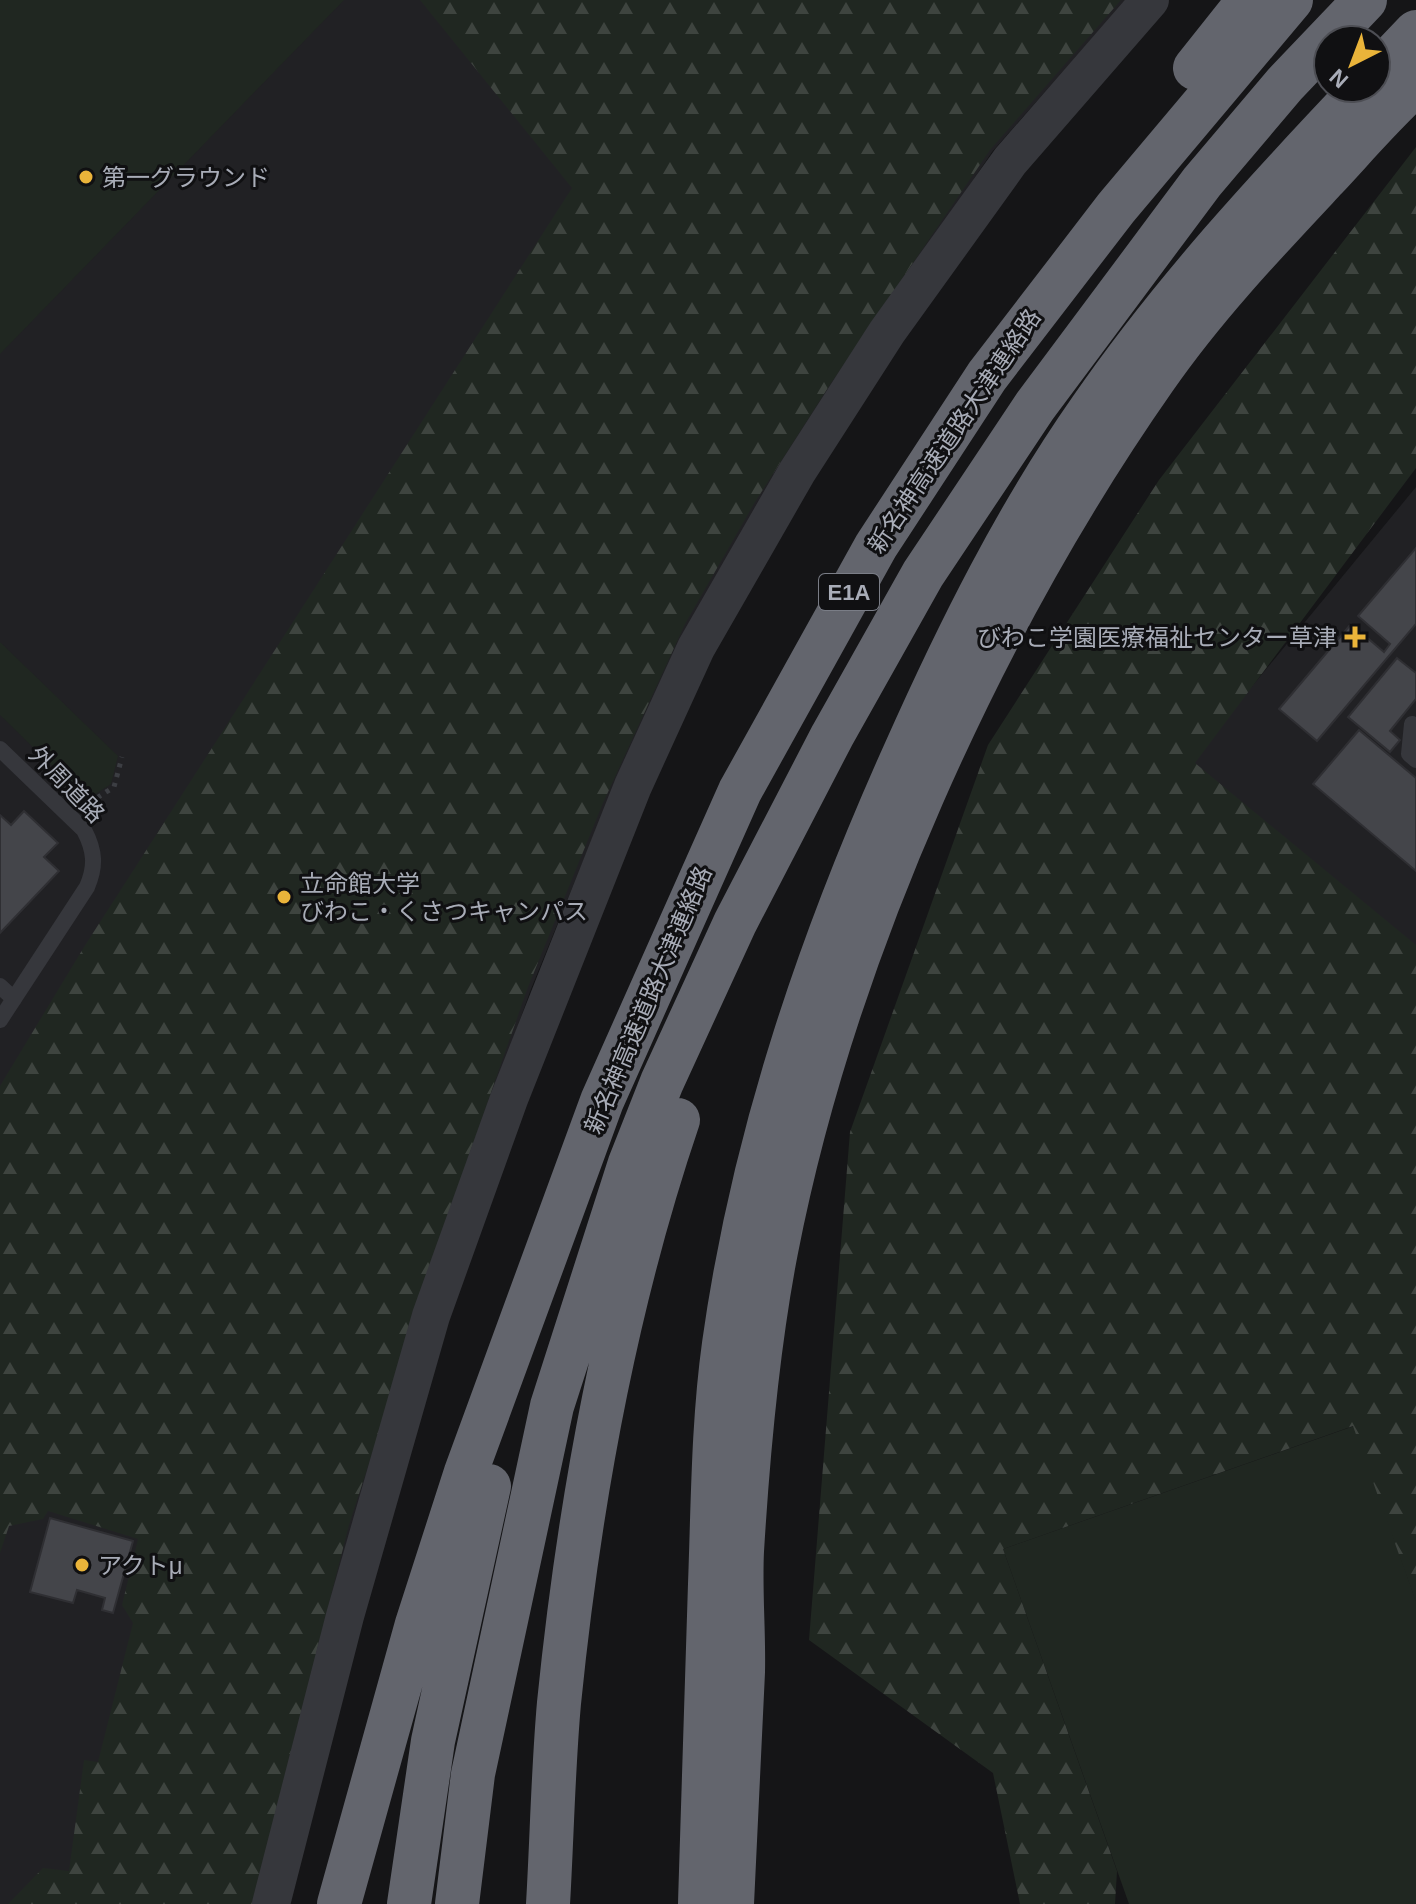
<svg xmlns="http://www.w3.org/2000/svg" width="1416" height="1904" font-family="Arial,'Noto Sans JP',sans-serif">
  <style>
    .built { fill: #212124 }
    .green { fill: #202721 }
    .forest { fill: url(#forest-firs) }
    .building { fill: #44454a; stroke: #2f2f33; stroke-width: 2 }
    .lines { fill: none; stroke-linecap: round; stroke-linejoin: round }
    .path { stroke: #3c3e43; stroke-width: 5; stroke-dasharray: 4 6; stroke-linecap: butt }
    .service { stroke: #36373c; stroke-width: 16 }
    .tertiary { stroke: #36373c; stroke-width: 38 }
    .motorway { stroke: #63656d; stroke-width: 44 }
    .poi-dot { fill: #eab43a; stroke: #101012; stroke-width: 3 }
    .labels { text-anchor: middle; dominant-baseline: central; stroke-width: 6; stroke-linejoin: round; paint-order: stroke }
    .shield { fill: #101012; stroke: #7a7d86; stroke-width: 2 }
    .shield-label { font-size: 22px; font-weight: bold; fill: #a8acb7 }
    .poi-label { font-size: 24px; fill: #a8acb7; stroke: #101012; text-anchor: start }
    .street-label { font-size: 24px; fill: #a8acb7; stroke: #101012 }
  </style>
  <defs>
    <pattern id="forest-firs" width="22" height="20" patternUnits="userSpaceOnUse" patternTransform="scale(2)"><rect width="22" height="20" fill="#202721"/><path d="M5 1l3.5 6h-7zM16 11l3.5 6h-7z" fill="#3e443f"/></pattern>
  </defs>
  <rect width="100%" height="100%" fill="#151517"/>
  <path class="built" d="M0 0H1126L992 152 835 385 606 805 531 989 462 1182 255 1904H0Z
    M1416 487V995L1170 786Z"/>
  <path class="green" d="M0 0H344L0 354Z
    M0 642 118 756 111 784 91 797H84L0 715Z
    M1354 1426 1416 1601V1904H1129L1003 1549Z"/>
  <path class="forest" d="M420 0H1121L990 150 831 383 755 502 685 624 603 803 528 987 460 1181 349 1525 252 1904H8L43 1868 69 1871 84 1760 98 1762 133 1623 122 1605 138 1539 48 1511 43 1519 9 1526 0 1553V1086L84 947 572 188Z
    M1416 147V468L1195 763 1416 945V1602L1353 1426 1003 1549 1117 1871 1115 1904H1020L993 1773 809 1640 850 1132 988 745 1159 480Z"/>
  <path class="building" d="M1416 548V624L1317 741 1279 709 1351 624 1384 652 1390 644 1358 616Z
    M1397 658 1416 673V699L1390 731 1400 740 1390 752 1348 717Z
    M1359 730 1416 778V871L1313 784Z
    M24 811 58 843 44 857 59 871 0 933V815L11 825Z
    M50 1518 133 1541 113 1613 102 1610 105 1598 77 1590 73 1603 30 1592Z"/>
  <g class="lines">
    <path class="path" d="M89 803 114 787 122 757"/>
    <path class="service" d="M1412 724 1409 754 1416 760
      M0 749 84 830C95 851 96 866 87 887L0 1020
      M0 986 14 999"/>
    <path class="tertiary" d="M271 1904 345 1616 431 1316 509 1099 633 786 696 648 797 472 887 332 1010 161 1150 0"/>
    <path class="motorway" d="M1195 68 1249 0
      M1376 74 1416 32
      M339 1904 417 1624 466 1472 602 1101 740 791 876 546 987 376 1116 208 1291 0
      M409 1904 433 1741 489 1486
      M457 1904 473 1774 552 1406 630 1163 662 1082 735 923 832 736 923 574 1035 406 1202 182 1285 84 1365 0
      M548 1904C552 1837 553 1770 559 1703 579 1505 614 1308 678 1120
      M700 1904C703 1797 707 1690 710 1584 713 1503 713 1423 724 1344 753 1137 820 941 905 752 958 633 1016 516 1091 409 1171 293 1266 190 1363 88
      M732 1904C735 1827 740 1750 743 1672 744 1632 740 1592 742 1551 748 1452 757 1349 776 1251 834 953 982 625 1155 378 1205 306 1266 242 1326 178 1355 147 1384 113 1416 84"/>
  </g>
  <g class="poi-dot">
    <circle cx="86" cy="177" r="8"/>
    <path d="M1351 625h8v8h8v8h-8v8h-8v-8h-8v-8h8z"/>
    <circle cx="284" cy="897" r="8"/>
    <circle cx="82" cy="1565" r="8"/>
  </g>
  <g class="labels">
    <rect class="shield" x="819" y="574" width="60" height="36" rx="6"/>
    <g class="shield-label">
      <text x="849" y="592">E1A</text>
    </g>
    <g class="poi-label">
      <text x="102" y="177">第一グラウンド</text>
      <text x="1337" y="637" text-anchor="end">びわこ学園医療福祉センター草津</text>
      <text x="300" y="883">立命館大学<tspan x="300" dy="28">びわこ・くさつキャンパス</tspan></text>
      <text x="98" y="1565">アクトμ</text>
    </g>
    <g class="street-label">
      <text transform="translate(954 431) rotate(-56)">新名神高速道路大津連絡路</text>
      <text transform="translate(67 784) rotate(46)">外周道路</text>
      <text transform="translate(648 1000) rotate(-67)">新名神高速道路大津連絡路</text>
    </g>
  </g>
  <g transform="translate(1352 64) rotate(222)"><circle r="38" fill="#101012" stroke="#4d4e54" stroke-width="2"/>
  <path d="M0-6L14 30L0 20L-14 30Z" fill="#eab43a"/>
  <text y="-12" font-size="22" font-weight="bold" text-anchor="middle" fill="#a8acb7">N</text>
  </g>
</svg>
